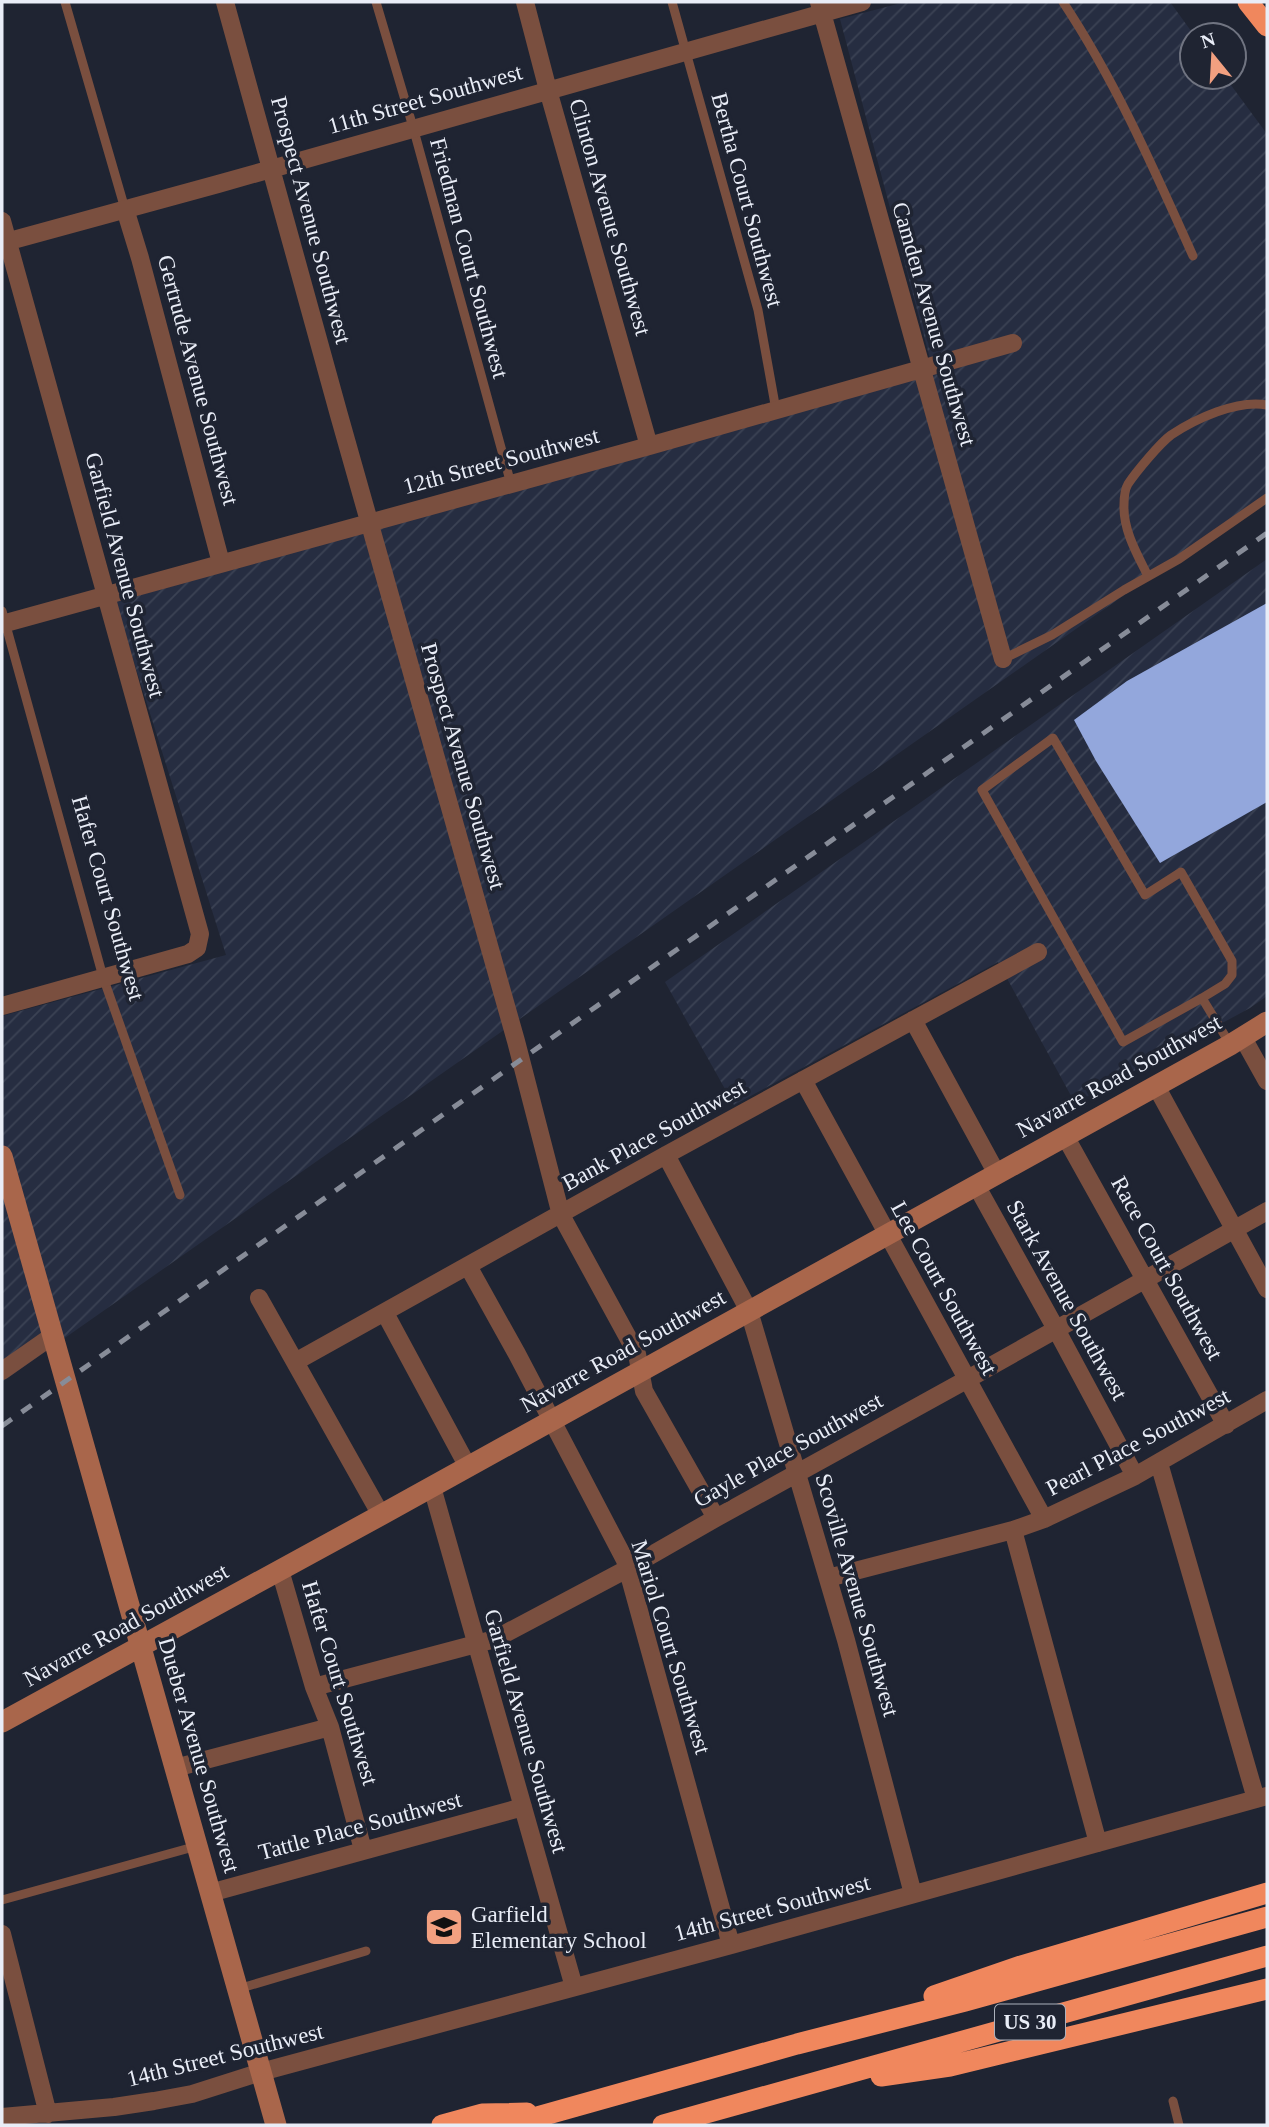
<svg xmlns="http://www.w3.org/2000/svg" width="1269" height="2127" font-family="Georgia,serif">
  <style>
    .industrial { fill: url(#industrial-furrows) }
    .building { fill: #93a7dc }
    .lines { fill: none; stroke-linecap: round; stroke-linejoin: round }
    .lane { stroke: #7a4f3f; stroke-width: 9 }
    .street { stroke: #7a4f3f; stroke-width: 18 }
    .secondary { stroke: #a9664b; stroke-width: 21 }
    .highway { stroke: #f0875d; stroke-width: 21 }
    .rail { stroke: #878c98; stroke-width: 5; stroke-dasharray: 12 12; stroke-linecap: butt }
    .labels { text-anchor: middle; dominant-baseline: central; stroke-width: 7; stroke-linejoin: round; paint-order: stroke }
    .shield { fill: #1f2432; stroke: #acb1bc; stroke-width: 2 }
    .shield-label { font-size: 21px; font-weight: bold; fill: #e9edf7 }
    .street-label { font-size: 23px; fill: #e9edf7; stroke: #1f2432 }
    .poi-label { font-size: 23px; fill: #e9edf7; stroke: #1f2432; text-anchor: start }
  </style>
  <defs>
    <pattern id="industrial-furrows" width="10" height="10" patternUnits="userSpaceOnUse" patternTransform="scale(1.75)"><rect width="10" height="10" fill="#262d41"/><path d="M-1 1l2-2M0 10L10 0M9 11l2-2" fill="none" stroke="#3b4254"/></pattern>
  </defs>
  <rect width="100%" height="100%" fill="#1f2432"/>
  <path class="industrial" d="M905 2H1170L1194 35H1192V77H1225L1267 134V495L2 1382V1016L226 955 115 602 934 374 840 19Z
    M1267 559V996L1250 1008 1075 1103 998 962 734 1105 665 982Z"/>
  <path class="building" d="M1267 603V802L1160 863 1096 761 1074 720 1127 681Z"/>
  <g class="lines">
    <path class="lane" d="M65 2 125 209
      M376 2 413 127 511 484
      M672 2 758 310 776 410
      M1063 2C1116 82 1154 169 1193 256
      M1148 576C1137 554 1123 530 1124 505 1124 499 1125 489 1128 484 1136 472 1160 443 1171 435 1195 419 1238 399 1267 405
      M2 611 103 977 180 1195
      M1003 659 1052 635 1124 590 1179 559 1267 498
      M1202 998 1225 984 1232 975V961L1181 872 1145 895 1053 738 982 790 1123 1042 1202 998 1230 1044
      M2 1900 197 1846
      M238 1989 366 1951
      M1173 2101 1179 2125"/>
    <path class="street" d="M225 2 339 415 516 1041 561 1215 637 1354 644 1391 716 1518
      M525 2 548 90 649 446
      M819 2 1003 659
      M125 209 140 258 221 563
      M2 221 200 934 197 948 188 954 2 1006
      M2 243 218 184 862 2
      M2 624 649 446 1013 343
      M913 1020 997 1174
      M1243 1038 1267 1081
      M803 1080 1044 1519
      M1156 1086 1267 1289
      M1065 1136 1226 1425
      M666 1155 749 1311 846 1640 913 1894
      M976 1185 1056 1329 1135 1476
      M468 1266 517 1354 625 1560 731 1945
      M259 1298 381 1515
      M385 1313 468 1467
      M295 1362 666 1155 1038 952
      M2 1371 52 1336
      M1159 1463 1256 1799
      M432 1487 574 1987
      M1013 1530 1098 1843
      M280 1570 314 1687 330 1727 363 1850
      M828 1578 1013 1530 1044 1519 1135 1476 1267 1400
      M314 1687 495 1639 627 1569 716 1518 966 1380 1267 1211
      M175 1768 330 1727
      M210 1893 523 1807
      M2 1934 48 2114
      M2 2117 114 2107 154 2101 192 2094 261 2072 731 1945 1267 1796"/>
    <path class="secondary" d="M2 1156 276 2125
      M2 1722 381 1515 1230 1045 1267 1022"/>
    <path class="highway" d="M1248 2 1267 26
      M934 1996 1021 1966 1267 1893
      M881 2076 950 2066 1267 1989
      M442 2125 482 2114 527 2113
      M509 2125 797 2044 965 2001 1267 1917
      M663 2125 1267 1956"/>
    <path class="rail" d="M2 1426 1267 533"/>
  </g>
  <defs>
    <g id="school-square" transform="scale(2.0125)"><rect x="-9" y="-9" width="18" height="18" rx="4" fill="#f2a080" stroke="#1f2432"/><path d="M0-5L7-2L0 1L-7-2ZM-4 1L0 2.5L4 1V4Q0 6-4 4Z" fill="#111"/></g>
  </defs>
  <g fill-rule="evenodd">
    <use href="#school-square" x="444" y="1927"/>
  </g>
  <g class="labels">
    <rect class="shield" x="995" y="2004.5" width="70" height="35" rx="5"/>
    <g class="shield-label">
      <text x="1030" y="2022">US 30</text>
    </g>
    <g class="street-label">
      <text transform="translate(425 99) rotate(-16)">11th Street Southwest</text>
      <text transform="translate(747 200) rotate(75)">Bertha Court Southwest</text>
      <text transform="translate(610 217) rotate(74)">Clinton Avenue Southwest</text>
      <text transform="translate(311 220) rotate(75)">Prospect Avenue Southwest</text>
      <text transform="translate(469 258) rotate(75)">Friedman Court Southwest</text>
      <text transform="translate(934 324) rotate(74)">Camden Avenue Southwest</text>
      <text transform="translate(198 380) rotate(75)">Gertrude Avenue Southwest</text>
      <text transform="translate(501 461) rotate(-15)">12th Street Southwest</text>
      <text transform="translate(125 575) rotate(75)">Garfield Avenue Southwest</text>
      <text transform="translate(463 766) rotate(74)">Prospect Avenue Southwest</text>
      <text transform="translate(108 898) rotate(74)">Hafer Court Southwest</text>
      <text transform="translate(1119 1076) rotate(-29)">Navarre Road Southwest</text>
      <text transform="translate(654 1135) rotate(-29)">Bank Place Southwest</text>
      <text transform="translate(1167 1268) rotate(61)">Race Court Southwest</text>
      <text transform="translate(944 1288) rotate(61)">Lee Court Southwest</text>
      <text transform="translate(1067 1300) rotate(61)">Stark Avenue Southwest</text>
      <text transform="translate(623 1351) rotate(-29)">Navarre Road Southwest</text>
      <text transform="translate(1138 1442) rotate(-28)">Pearl Place Southwest</text>
      <text transform="translate(788 1450) rotate(-29)">Gayle Place Southwest</text>
      <text transform="translate(857 1595) rotate(74)">Scoville Avenue Southwest</text>
      <text transform="translate(126 1625) rotate(-29)">Navarre Road Southwest</text>
      <text transform="translate(671 1647) rotate(73)">Mariol Court Southwest</text>
      <text transform="translate(340 1683) rotate(73)">Hafer Court Southwest</text>
      <text transform="translate(526 1731) rotate(74)">Garfield Avenue Southwest</text>
      <text transform="translate(199 1755) rotate(74)">Dueber Avenue Southwest</text>
      <text transform="translate(360 1826) rotate(-15)">Tattle Place Southwest</text>
      <text transform="translate(772 1908) rotate(-15)">14th Street Southwest</text>
      <text transform="translate(225 2055) rotate(-14)">14th Street Southwest</text>
    </g>
    <g class="poi-label">
      <text x="471" y="1914">Garfield<tspan x="471" dy="26">Elementary School</tspan></text>
    </g>
  </g>
  <rect width="1269" height="2127" fill="none" stroke="#e9edf7" stroke-width="7"/>
  <g transform="translate(1213 56) rotate(342)"><circle r="33" fill="#1f2432" stroke="#707481" stroke-width="2"/>
  <path d="M0-5L12 26L0 18L-12 26Z" fill="#f2a080"/>
  <text y="-10" font-size="19" font-weight="bold" text-anchor="middle" fill="#e9edf7">N</text>
  </g>
</svg>
